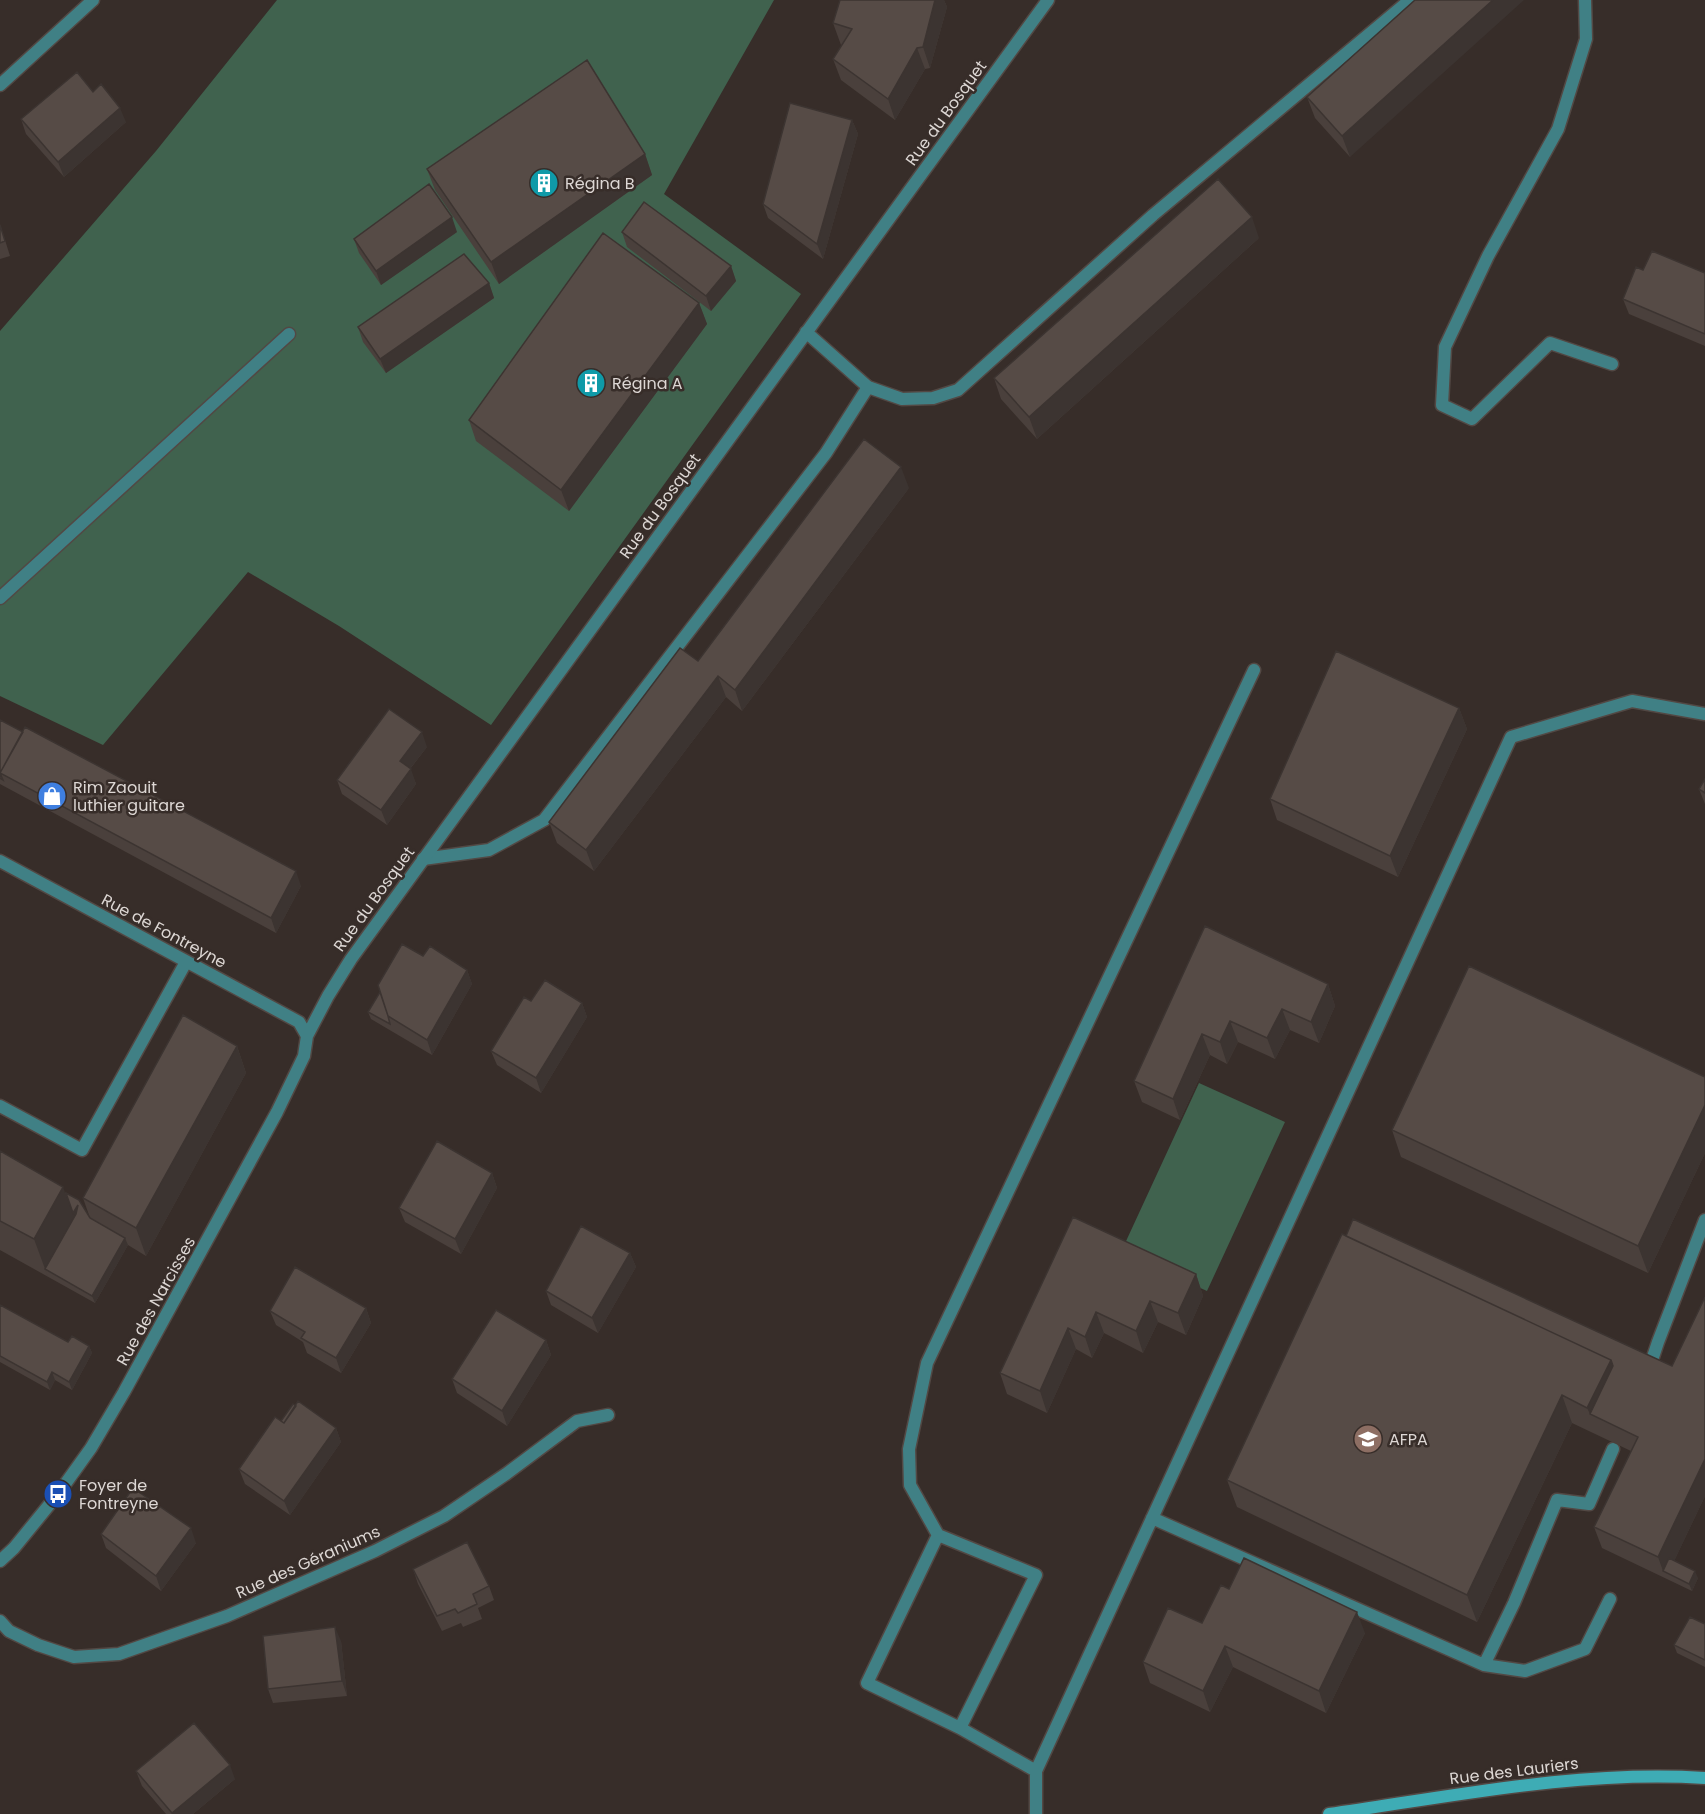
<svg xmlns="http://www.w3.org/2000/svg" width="1705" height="1814" font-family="Poppins,sans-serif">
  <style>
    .green { fill: #40624e }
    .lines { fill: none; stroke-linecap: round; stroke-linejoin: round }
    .lane-casing { stroke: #524844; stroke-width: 15 }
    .street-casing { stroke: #524844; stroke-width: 15 }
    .secondary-casing { stroke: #524844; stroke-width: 15 }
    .lane { stroke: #408085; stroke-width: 12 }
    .street { stroke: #408085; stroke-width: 12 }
    .secondary { stroke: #3eacb5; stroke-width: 12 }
    .wall { fill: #4a403c }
    .shaded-wall { fill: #3c3431 }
    .building { fill: #564b46; stroke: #3c3431; stroke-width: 1.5 }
    .labels { text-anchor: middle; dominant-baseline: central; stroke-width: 5; stroke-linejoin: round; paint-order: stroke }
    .street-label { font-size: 16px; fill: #ddd7d4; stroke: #372d29 }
    .poi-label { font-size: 16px; fill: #ddd7d4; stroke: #372d29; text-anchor: start }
  </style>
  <rect width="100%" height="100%" fill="#372d29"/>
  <path class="green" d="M277 0H774L664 194 801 294 491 725 339 626 248 572 103 745 0 696V331L156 151Z
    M1199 1083 1285 1122 1207 1291 1121 1252Z"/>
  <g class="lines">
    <g class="lane-casing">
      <path id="lane" d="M1585 0 1586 39 1558 129 1488 256 1445 347 1442 405 1472 419 1550 343 1612 364
        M0 598 289 334
        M423 859 489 850 544 820 826 453 868 387
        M0 1106 82 1150 186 962
        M1649 1369 1658 1342 1705 1220
        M1152 1518 1484 1665 1514 1603 1557 1500 1589 1504 1613 1449
        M938 1535 910 1485 909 1449 927 1363 1254 670
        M1484 1665 1525 1671 1585 1649 1610 1599
        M960 1728 1036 1575 938 1535 867 1683 960 1728 1036 1771
        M1036 1814V1771L1511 737 1632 701 1705 714"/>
    </g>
    <g class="street-casing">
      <path id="street" d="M0 85 93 0
        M806 332 868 387 902 399 933 398 958 390 1153 215 1410 0
        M0 861 299 1022 307 1036
        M0 1561 14 1548 58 1494 91 1448 124 1392 277 1112 304 1056 307 1036 328 996 351 959 1048 0
        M0 1621 9 1631 38 1645 74 1657 119 1654 227 1616 375 1551 444 1516 506 1474 577 1421 608 1415"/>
    </g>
    <g class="secondary-casing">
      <path id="secondary" d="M1329 1814C1454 1796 1579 1770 1705 1778"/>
    </g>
    <use href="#lane" class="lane"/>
    <use href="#street" class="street"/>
    <use href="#secondary" class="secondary"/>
  </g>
  <path class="wall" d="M840 0H944L947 7 930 68 925 69 895 120 841 80 833 59 842 45H841L833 23Z
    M1415 0 1350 157 1315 118 1307 97Z
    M21 119 126 122 64 177 26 134Z
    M852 120 858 134 823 259 768 218 763 204Z
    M645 154 652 175 499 284 435 190 427 169Z
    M0 224 10 256 0 259Z
    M457 232 381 285 359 253 354 239Z
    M622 232 731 266 736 281 711 311 627 247Z
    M1259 238 1037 439 1001 399 994 378Z
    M1705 273V346L1629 314 1623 299Z
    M489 283 494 298 386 373 363 342 358 327Z
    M699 303 707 324 569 511 476 441 469 420Z
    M909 488 742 711 726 697 594 871 557 843 549 822 698 661Z
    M1459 708 1467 729 1398 877 1277 820 1270 799Z
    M0 720 301 886 276 933 0 784Z
    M427 747 410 769 416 784 387 825 342 794 337 780Z
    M1705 779V804L1699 789Z
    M1205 926 1328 984 1335 1006 1319 1043 1290 1030 1275 1059 1238 1042 1227 1064 1210 1055 1180 1120 1142 1102 1134 1081Z
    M423 956 467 970 472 984 432 1055 371 1019 368 1012 380 992Z
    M531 1001 582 1003 587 1017 541 1093 497 1065 491 1051Z
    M237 1046 246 1073 146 1256 128 1245 95 1303 0 1250V1151L66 1193 90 1218 83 1198Z
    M1705 1077V1153L1648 1273 1401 1157 1392 1130Z
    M492 1173 497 1188 461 1254 405 1222 399 1208Z
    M1073 1217 1196 1274 1203 1296 1186 1335 1158 1322 1143 1353 1104 1333 1092 1358 1076 1349 1047 1413 1007 1394 1000 1373Z
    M630 1253 636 1267 598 1333 551 1305 546 1291Z
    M1705 1297V1496L1674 1561 1698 1578 1692 1591 1602 1548 1594 1527 1631 1451 1572 1423 1477 1622 1237 1507 1227 1480 1672 1366Z
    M0 1305 68 1342 89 1346 92 1353 72 1390 55 1380 50 1390 0 1362Z
    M366 1308 371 1323 341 1373 307 1353 303 1342 276 1325 270 1311Z
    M546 1340 551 1355 507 1426 457 1393 452 1379Z
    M281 1421 336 1428 341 1442 290 1515 245 1484 239 1469Z
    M101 1534 196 1543 161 1591 106 1548Z
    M413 1569 489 1586 494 1600 478 1608 482 1619 463 1627 461 1623 442 1631 418 1584Z
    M1202 1623 1365 1633 1326 1713 1233 1667 1210 1712 1150 1683 1143 1662Z
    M1705 1624V1667L1677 1653 1674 1645Z
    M341 1641 347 1696 273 1703 268 1689Z
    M136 1771 235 1779 193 1814H166L142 1786Z"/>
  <path class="shaded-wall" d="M935 0H944L947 7 930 68 923 47Z
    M1493 0H1524L1350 157 1342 136Z
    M917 48 925 69 895 120 888 99Z
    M120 108 126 122 64 177 58 162Z
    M852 120 858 134 823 259 817 244Z
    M645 154 652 175 499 284 491 262Z
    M452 217 457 232 381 285 376 271Z
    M1252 217 1259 238 1037 439 1029 417Z
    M731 266 736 281 711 311 706 296Z
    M489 283 494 298 386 373 380 359Z
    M699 303 707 324 569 511 561 490Z
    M901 467 909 488 742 711 735 690Z
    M718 676 726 697 594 871 586 850Z
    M1459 708 1467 729 1398 877 1390 856Z
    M422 732 427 747 405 775 400 761Z
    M411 769 416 784 387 825 381 810Z
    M296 871 301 886 276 933 271 918Z
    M467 970 472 984 432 1055 427 1040Z
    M1328 984 1335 1006 1319 1043 1311 1022Z
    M582 1003 587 1017 541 1093 536 1078Z
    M1282 1009 1290 1030 1275 1059 1267 1038Z
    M1230 1021 1238 1042 1227 1064 1220 1042Z
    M1202 1034 1210 1055 1180 1120 1173 1099Z
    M237 1046 246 1073 146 1256 136 1228Z
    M1705 1105V1153L1648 1273 1638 1246Z
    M492 1173 497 1188 461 1254 455 1239Z
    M63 1187 73 1213 78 1205 80 1212 45 1269 48 1277 34 1239Z
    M125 1238 128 1245 95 1303 92 1296Z
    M630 1253 636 1267 598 1333 592 1318Z
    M1196 1274 1203 1296 1186 1335 1178 1313Z
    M1150 1301 1158 1322 1143 1353 1136 1331Z
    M366 1308 371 1323 341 1373 336 1358Z
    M1096 1312 1104 1333 1092 1358 1085 1337Z
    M1068 1328 1076 1349 1047 1413 1040 1391Z
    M546 1340 551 1355 507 1426 502 1411Z
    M89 1346 92 1353 72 1390 69 1382Z
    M1611 1360 1621 1387 1590 1414 1587 1408Z
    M52 1372 55 1380 50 1390 47 1382Z
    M1562 1395 1572 1423 1477 1622 1467 1595Z
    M336 1428 341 1442 290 1515 284 1501Z
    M1705 1459V1496L1668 1574 1663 1571 1658 1557Z
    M191 1528 196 1543 161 1591 156 1576Z
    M1695 1571 1698 1578 1692 1591 1689 1584Z
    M1357 1612 1365 1633 1326 1713 1319 1691Z
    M335 1627 341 1641 347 1696 342 1681Z
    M1225 1646 1233 1667 1210 1712 1203 1691Z
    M230 1765 235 1779 193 1814H172V1813Z"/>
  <path class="building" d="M840 0H935L923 47 917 48 888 99 833 59 852 29 833 23Z
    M1415 0H1493L1342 136 1307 97Z
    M587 60 645 154 491 262 427 169Z
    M77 72 93 92 101 84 120 108 58 162 21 119Z
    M790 103 852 120 817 244 763 204Z
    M1218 179 1252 217 1029 417 994 378Z
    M429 184 452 217 376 271 354 239Z
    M644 202 731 266 706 296 622 232Z
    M0 225 5 241 0 243Z
    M603 233 699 303 561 490 469 420Z
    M1652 251 1705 273V334L1623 299 1636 267 1643 270Z
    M464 254 489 283 380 359 358 327Z
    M864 439 901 467 735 690 718 676 586 850 549 822 680 648 698 661Z
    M1336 651 1459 708 1390 856 1270 799Z
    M389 709 422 732 400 761 411 769 381 810 337 780Z
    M0 720 23 732 0 773 3 780 0 778Z
    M25 727 296 871 271 918 0 773Z
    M1705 779V793L1699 789Z
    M1205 926 1328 984 1311 1022 1282 1009 1267 1038 1230 1021 1220 1042 1202 1034 1173 1099 1134 1081Z
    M402 944 423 956 430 946 467 970 427 1040 388 1016 378 985Z
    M1469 966 1705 1077V1105L1638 1246 1392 1130Z
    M545 980 582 1003 536 1078 491 1051 524 997 531 1001Z
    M380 992 388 1016 390 1024 368 1012Z
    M183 1015 237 1046 136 1228 83 1198Z
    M437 1141 492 1173 455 1239 399 1208Z
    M0 1151 63 1187 34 1239 0 1221Z
    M66 1193 79 1200 90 1218 125 1238 92 1296 45 1269 76 1214 78 1205 73 1213Z
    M1073 1217 1196 1274 1178 1313 1150 1301 1136 1331 1096 1312 1085 1337 1068 1328 1040 1391 1000 1373Z
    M1353 1219 1672 1366 1705 1297V1459L1658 1557 1594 1527 1638 1437 1590 1414 1613 1366 1611 1360 1346 1236Z
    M581 1226 630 1253 592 1318 546 1291Z
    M1342 1234 1611 1360 1587 1408 1562 1395 1467 1595 1227 1480Z
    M295 1267 366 1308 336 1358 301 1338 305 1332 270 1311Z
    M0 1305 68 1342 72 1336 89 1346 69 1382 52 1372 47 1382 0 1356Z
    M496 1310 546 1340 502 1411 452 1379Z
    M298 1401 336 1428 284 1501 239 1469 275 1417 284 1423Z
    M293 1404 296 1406 284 1423 281 1421Z
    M133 1488 191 1528 156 1576 101 1534Z
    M467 1542 489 1586 473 1594 477 1604 458 1613 455 1609 437 1616 413 1569Z
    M1244 1558 1357 1612 1319 1691 1225 1646 1203 1691 1143 1662 1168 1608 1202 1623 1221 1585 1229 1589Z
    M1669 1558 1695 1571 1689 1584 1663 1571Z
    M1690 1617 1705 1624V1660L1674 1645Z
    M335 1627 342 1681 268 1689 263 1636Z
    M194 1723 230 1765 172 1813 136 1771Z"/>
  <defs>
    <g id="building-disc" transform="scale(1.5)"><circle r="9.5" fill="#0f9aa8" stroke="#372d29"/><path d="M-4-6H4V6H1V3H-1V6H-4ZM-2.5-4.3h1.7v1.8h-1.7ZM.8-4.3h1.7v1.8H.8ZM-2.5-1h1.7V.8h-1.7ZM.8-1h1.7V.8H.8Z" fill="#fff"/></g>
    <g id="shop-disc" transform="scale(1.5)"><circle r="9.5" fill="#3f7fe0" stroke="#372d29"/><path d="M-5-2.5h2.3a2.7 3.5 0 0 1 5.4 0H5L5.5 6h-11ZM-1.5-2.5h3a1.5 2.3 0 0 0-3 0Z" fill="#fff"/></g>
    <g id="school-disc" transform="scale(1.5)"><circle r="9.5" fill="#8d6e63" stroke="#372d29"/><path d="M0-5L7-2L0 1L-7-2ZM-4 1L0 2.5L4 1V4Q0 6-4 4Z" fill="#fff"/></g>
    <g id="bus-disc" transform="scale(1.5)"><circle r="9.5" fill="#1a4fb4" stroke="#372d29"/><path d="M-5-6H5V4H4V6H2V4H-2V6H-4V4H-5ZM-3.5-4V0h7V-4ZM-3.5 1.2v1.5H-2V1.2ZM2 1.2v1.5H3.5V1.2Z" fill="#fff"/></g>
  </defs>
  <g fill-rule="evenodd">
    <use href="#building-disc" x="544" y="183"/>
    <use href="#building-disc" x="591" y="383"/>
    <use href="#shop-disc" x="52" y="796"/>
    <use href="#school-disc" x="1368" y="1439"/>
    <use href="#bus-disc" x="58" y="1494"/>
  </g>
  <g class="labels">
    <g class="street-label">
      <text transform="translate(946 113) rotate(-54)">Rue du Bosquet</text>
      <text transform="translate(660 506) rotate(-54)">Rue du Bosquet</text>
      <text transform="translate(374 899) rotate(-54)">Rue du Bosquet</text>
      <text transform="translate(164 931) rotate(28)">Rue de Fontreyne</text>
      <text transform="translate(156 1301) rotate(-61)">Rue des Narcisses</text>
      <text transform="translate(308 1562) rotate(-24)">Rue des Géraniums</text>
      <text transform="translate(1514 1771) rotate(-7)">Rue des Lauriers</text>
    </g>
    <g class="poi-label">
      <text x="565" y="183">Régina B</text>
      <text x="612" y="383">Régina A</text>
      <text x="73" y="787">Rim Zaouit<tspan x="73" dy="18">luthier guitare</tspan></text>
      <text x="1389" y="1439">AFPA</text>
      <text x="79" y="1485">Foyer de<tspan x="79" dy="18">Fontreyne</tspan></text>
    </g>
  </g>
</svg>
